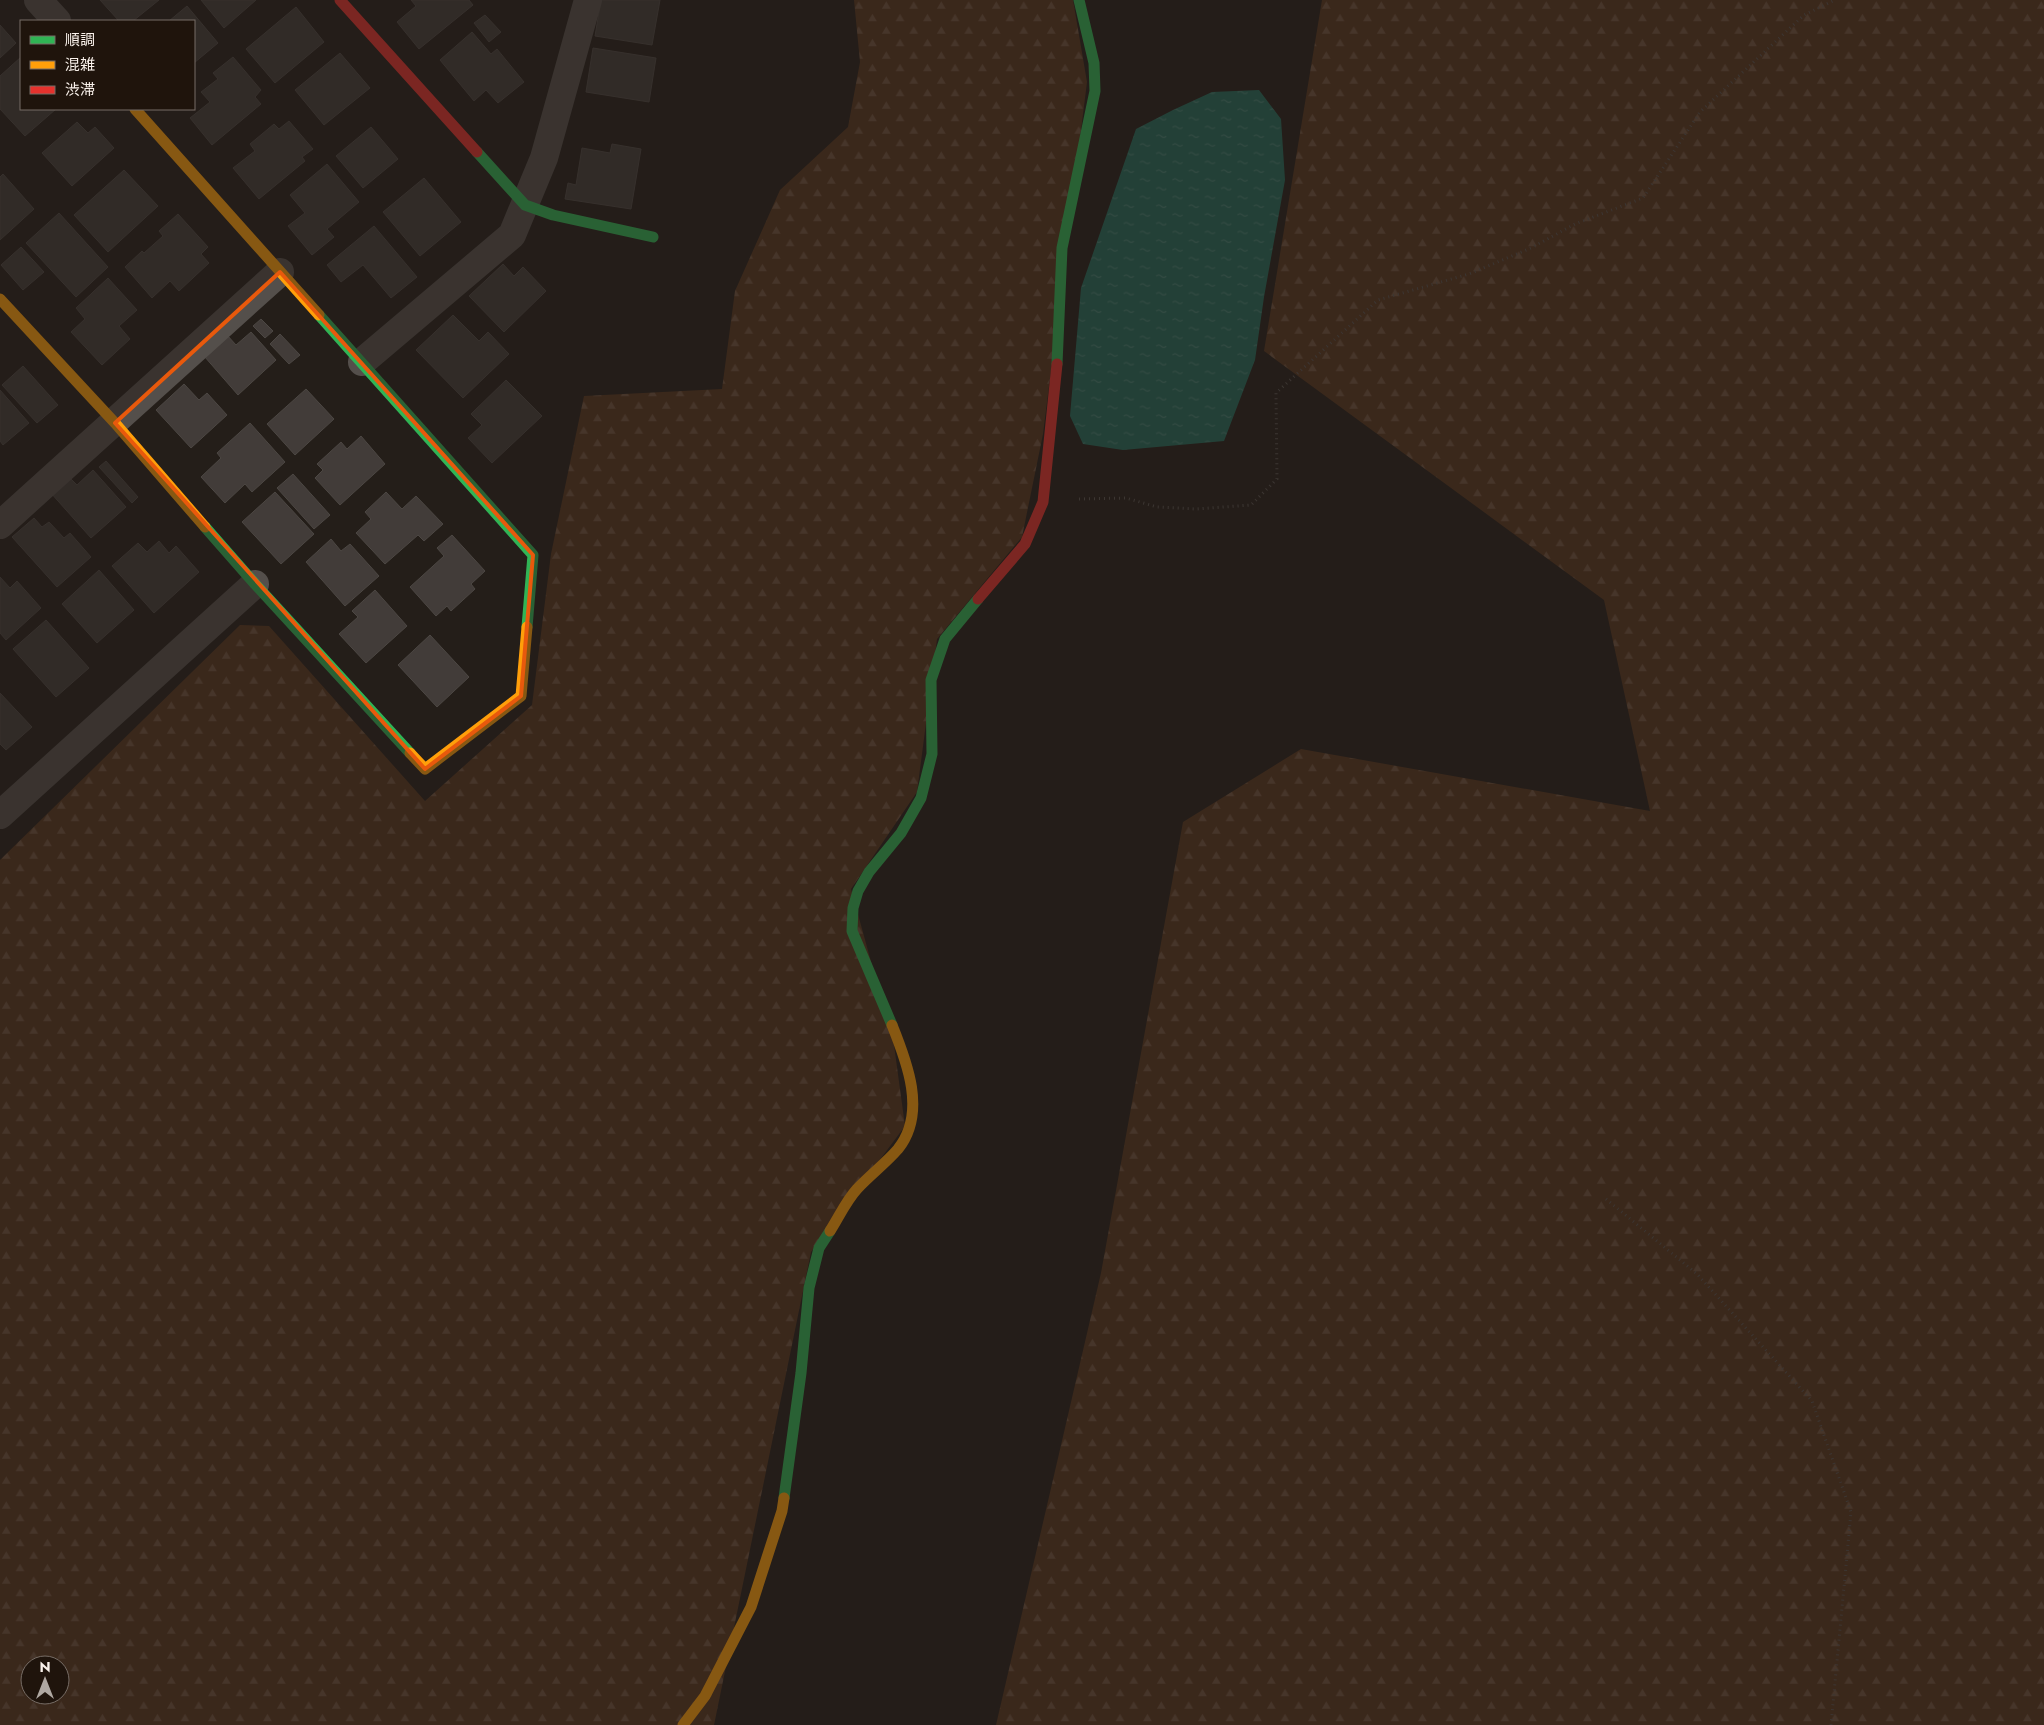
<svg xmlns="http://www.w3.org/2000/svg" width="2044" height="1725" font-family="Jost,'Noto Sans JP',sans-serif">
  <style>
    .forest { fill: url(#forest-firs); fill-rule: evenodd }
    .water { fill: url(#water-ripples) }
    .building { fill: #423c39; stroke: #4c4743 }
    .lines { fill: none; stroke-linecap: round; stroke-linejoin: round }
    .path { stroke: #595451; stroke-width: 3; stroke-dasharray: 1 4; stroke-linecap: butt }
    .street { stroke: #544f4b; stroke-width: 28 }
    .fast { stroke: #30b455; stroke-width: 11 }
    .slow { stroke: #ff9f0a; stroke-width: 11 }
    .jam { stroke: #e5322d; stroke-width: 11 }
    .marked { fill: none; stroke: #e8590c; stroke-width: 4; stroke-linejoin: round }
  </style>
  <defs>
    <pattern id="forest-firs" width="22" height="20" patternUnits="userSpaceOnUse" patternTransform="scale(1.25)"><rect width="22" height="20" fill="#56351d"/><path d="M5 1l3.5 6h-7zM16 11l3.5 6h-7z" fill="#6f533e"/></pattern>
    <pattern id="water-ripples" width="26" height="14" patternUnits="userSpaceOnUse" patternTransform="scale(1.25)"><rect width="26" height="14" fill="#236c5c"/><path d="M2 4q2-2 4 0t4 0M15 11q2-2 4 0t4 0" fill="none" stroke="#448174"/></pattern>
  </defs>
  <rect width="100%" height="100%" fill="#241e19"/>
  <path class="forest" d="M854 0H1073L1087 82 1043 434 1022 537 937 639 917 792 851 889 894 1045 905 1126 811 1252 714 1725H0V860L240 625 269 626 425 801 532 705 551 554 584 396 722 389 735 291 780 190 848 127 860 62ZM30 1665H60V1695H30Z
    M1322 0H2044V1725H996L1101 1273 1183 822 1301 749 1650 811 1604 600 1264 351Z"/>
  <path class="water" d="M1259 90 1281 119 1285 180 1264 297 1255 360 1224 441 1123 450 1083 444 1070 416 1081 288 1136 129 1173 110 1212 92Z"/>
  <path class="building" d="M100 0H159L133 21H119Z
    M201 0H256L224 28Z
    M411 0H469L473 5 419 49 397 22 416 6Z
    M601 0H660L652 45 595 36Z
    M187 6 218 43 194 63V21H169Z
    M296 7 324 42 275 83 246 49Z
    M485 15 501 32 489 42 474 23Z
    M0 25 16 43 0 58Z
    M472 32 491 54 497 49 524 82 498 103 486 90 474 101 440 60Z
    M593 48 656 58 649 102 586 92Z
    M340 53 370 88 324 125 295 90Z
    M21 57V109H56L25 136 0 109V76Z
    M233 57 261 90 255 97 261 104 212 145 190 118 210 102 201 92 218 79 213 73Z
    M289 121 313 149 302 157 305 161 259 199 233 168 255 151 250 144 274 124 279 129Z
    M77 122 88 133 95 127 114 148 72 186 42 153Z
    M371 127 398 159 363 188 336 156Z
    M612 144 641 149 631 209 565 199 568 183 576 185 582 148 610 153Z
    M327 164 359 202 327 229 334 237 312 255 288 226 305 213 290 195Z
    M124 170 158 206 108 252 74 215Z
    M3 174 34 209 0 240V177Z
    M424 178 461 222 420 256 383 212Z
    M59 213 108 267 76 297 26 243Z
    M178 214 208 247 201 254 209 263 179 291 170 281 152 298 125 267 142 251 144 253 163 236 159 231Z
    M374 226 417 277 391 298 363 265 341 282 327 265Z
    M21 247 44 272 23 290 1 265Z
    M503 264 514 276 523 267 546 291 504 332 469 296Z
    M108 278 137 310 119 326 130 339 102 365 71 332 85 319 76 308Z
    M453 315 479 341 488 332 509 354 463 398 416 350Z
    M261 319 273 331 265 338 253 326Z
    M251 332 276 360 238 395 204 356 227 335 236 345Z
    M280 334 300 355 289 364 270 344Z
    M23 366 58 405 37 423 2 385Z
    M506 380 542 416 492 463 468 438 482 425 471 414Z
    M184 384 199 400 207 393 227 415 191 448 156 410Z
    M306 389 334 419 295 455 267 424Z
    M0 390 29 423 3 445 0 441Z
    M250 423 285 462 252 492 245 484 225 503 201 477 221 458 217 453Z
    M361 436 385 464 340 505 315 478 323 470 317 464 341 442 347 449Z
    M106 461 138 497 132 503 99 467Z
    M93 470 126 507 91 538 50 492 68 476 77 485Z
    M293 474 330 515 314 529 277 488Z
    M275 492 314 534 281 564 242 522Z
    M386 492 402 509 416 496 443 524 424 541 418 535 385 564 356 533 371 519 365 512Z
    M34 518 42 527 49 522 64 538 70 533 91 557 57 587 12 537Z
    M452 535 485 571 471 584 475 589 451 611 447 606 436 616 410 587 444 556 437 548Z
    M331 539 341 551 350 544 379 576 345 606 306 562Z
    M159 541 169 553 176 546 199 572 154 613 112 566 138 543 147 552Z
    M99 570 134 610 97 643 62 604Z
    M0 577 10 588 17 581 41 608 6 640 0 633Z
    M375 590 407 626 366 663 339 634 358 617 352 611Z
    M46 620 89 668 56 697 13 649Z
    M430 635 469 677 437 707 398 665Z
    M0 693 32 727 6 750 0 744Z"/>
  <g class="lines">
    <path class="path" d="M1079 499 1126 498 1157 507 1196 509 1251 505 1277 479 1276 393 1378 300 1469 274 1531 248 1575 224 1643 198 1700 112 1804 15 1835 0
      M1606 1199 1697 1274 1812 1401 1851 1512 1831 1725"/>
    <path class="street" d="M38 0 57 21
      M362 362 512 235 544 158 588 0
      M0 525 280 272
      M0 815 255 584"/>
    <path class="fast" d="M477 152 525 205 553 215 653 237
      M319 315 533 555 527 627
      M1057 364 1062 248 1095 91 1094 63 1079 0
      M205 527 255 584 410 753
      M892 1025 852 931 853 908 858 891 869 872 901 833 921 798 932 754 931 680 945 639 978 599
      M784 1498 801 1373 809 1288 819 1248 830 1231"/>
    <path class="slow" d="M135 109 319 315
      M0 299 115 423 205 527
      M410 753 425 769 521 696 527 627
      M830 1231C839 1217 846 1201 857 1189 870 1175 886 1163 898 1149 927 1113 907 1062 892 1025
      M683 1725 705 1696 751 1607 782 1511 784 1498"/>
    <path class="jam" d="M340 0 477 152
      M978 599 1025 544 1043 502 1057 364"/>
  </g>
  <path d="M0 0H2044V1725H0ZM280 272 533 555 521 696 425 769 115 423Z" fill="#241e19" fill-opacity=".55" fill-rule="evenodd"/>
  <path class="marked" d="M280 272 533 555 521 696 425 769 115 423Z"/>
  <rect x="20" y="20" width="175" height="90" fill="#1f140c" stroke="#776d66"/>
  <rect x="30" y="36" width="25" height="8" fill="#30b455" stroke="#776d66"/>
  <text x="65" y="45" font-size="15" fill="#faf2ec">順調</text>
  <rect x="30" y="61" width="25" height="8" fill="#ff9f0a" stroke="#776d66"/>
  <text x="65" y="70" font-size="15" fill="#faf2ec">混雑</text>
  <rect x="30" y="86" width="25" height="8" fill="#e5322d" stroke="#776d66"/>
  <text x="65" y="95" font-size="15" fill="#faf2ec">渋滞</text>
  <g transform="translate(45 1680)"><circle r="24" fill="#1f140c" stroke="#776d66"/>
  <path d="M0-4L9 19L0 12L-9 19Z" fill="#afa8a2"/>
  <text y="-8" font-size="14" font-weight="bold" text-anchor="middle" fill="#faf2ec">N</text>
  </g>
</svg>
